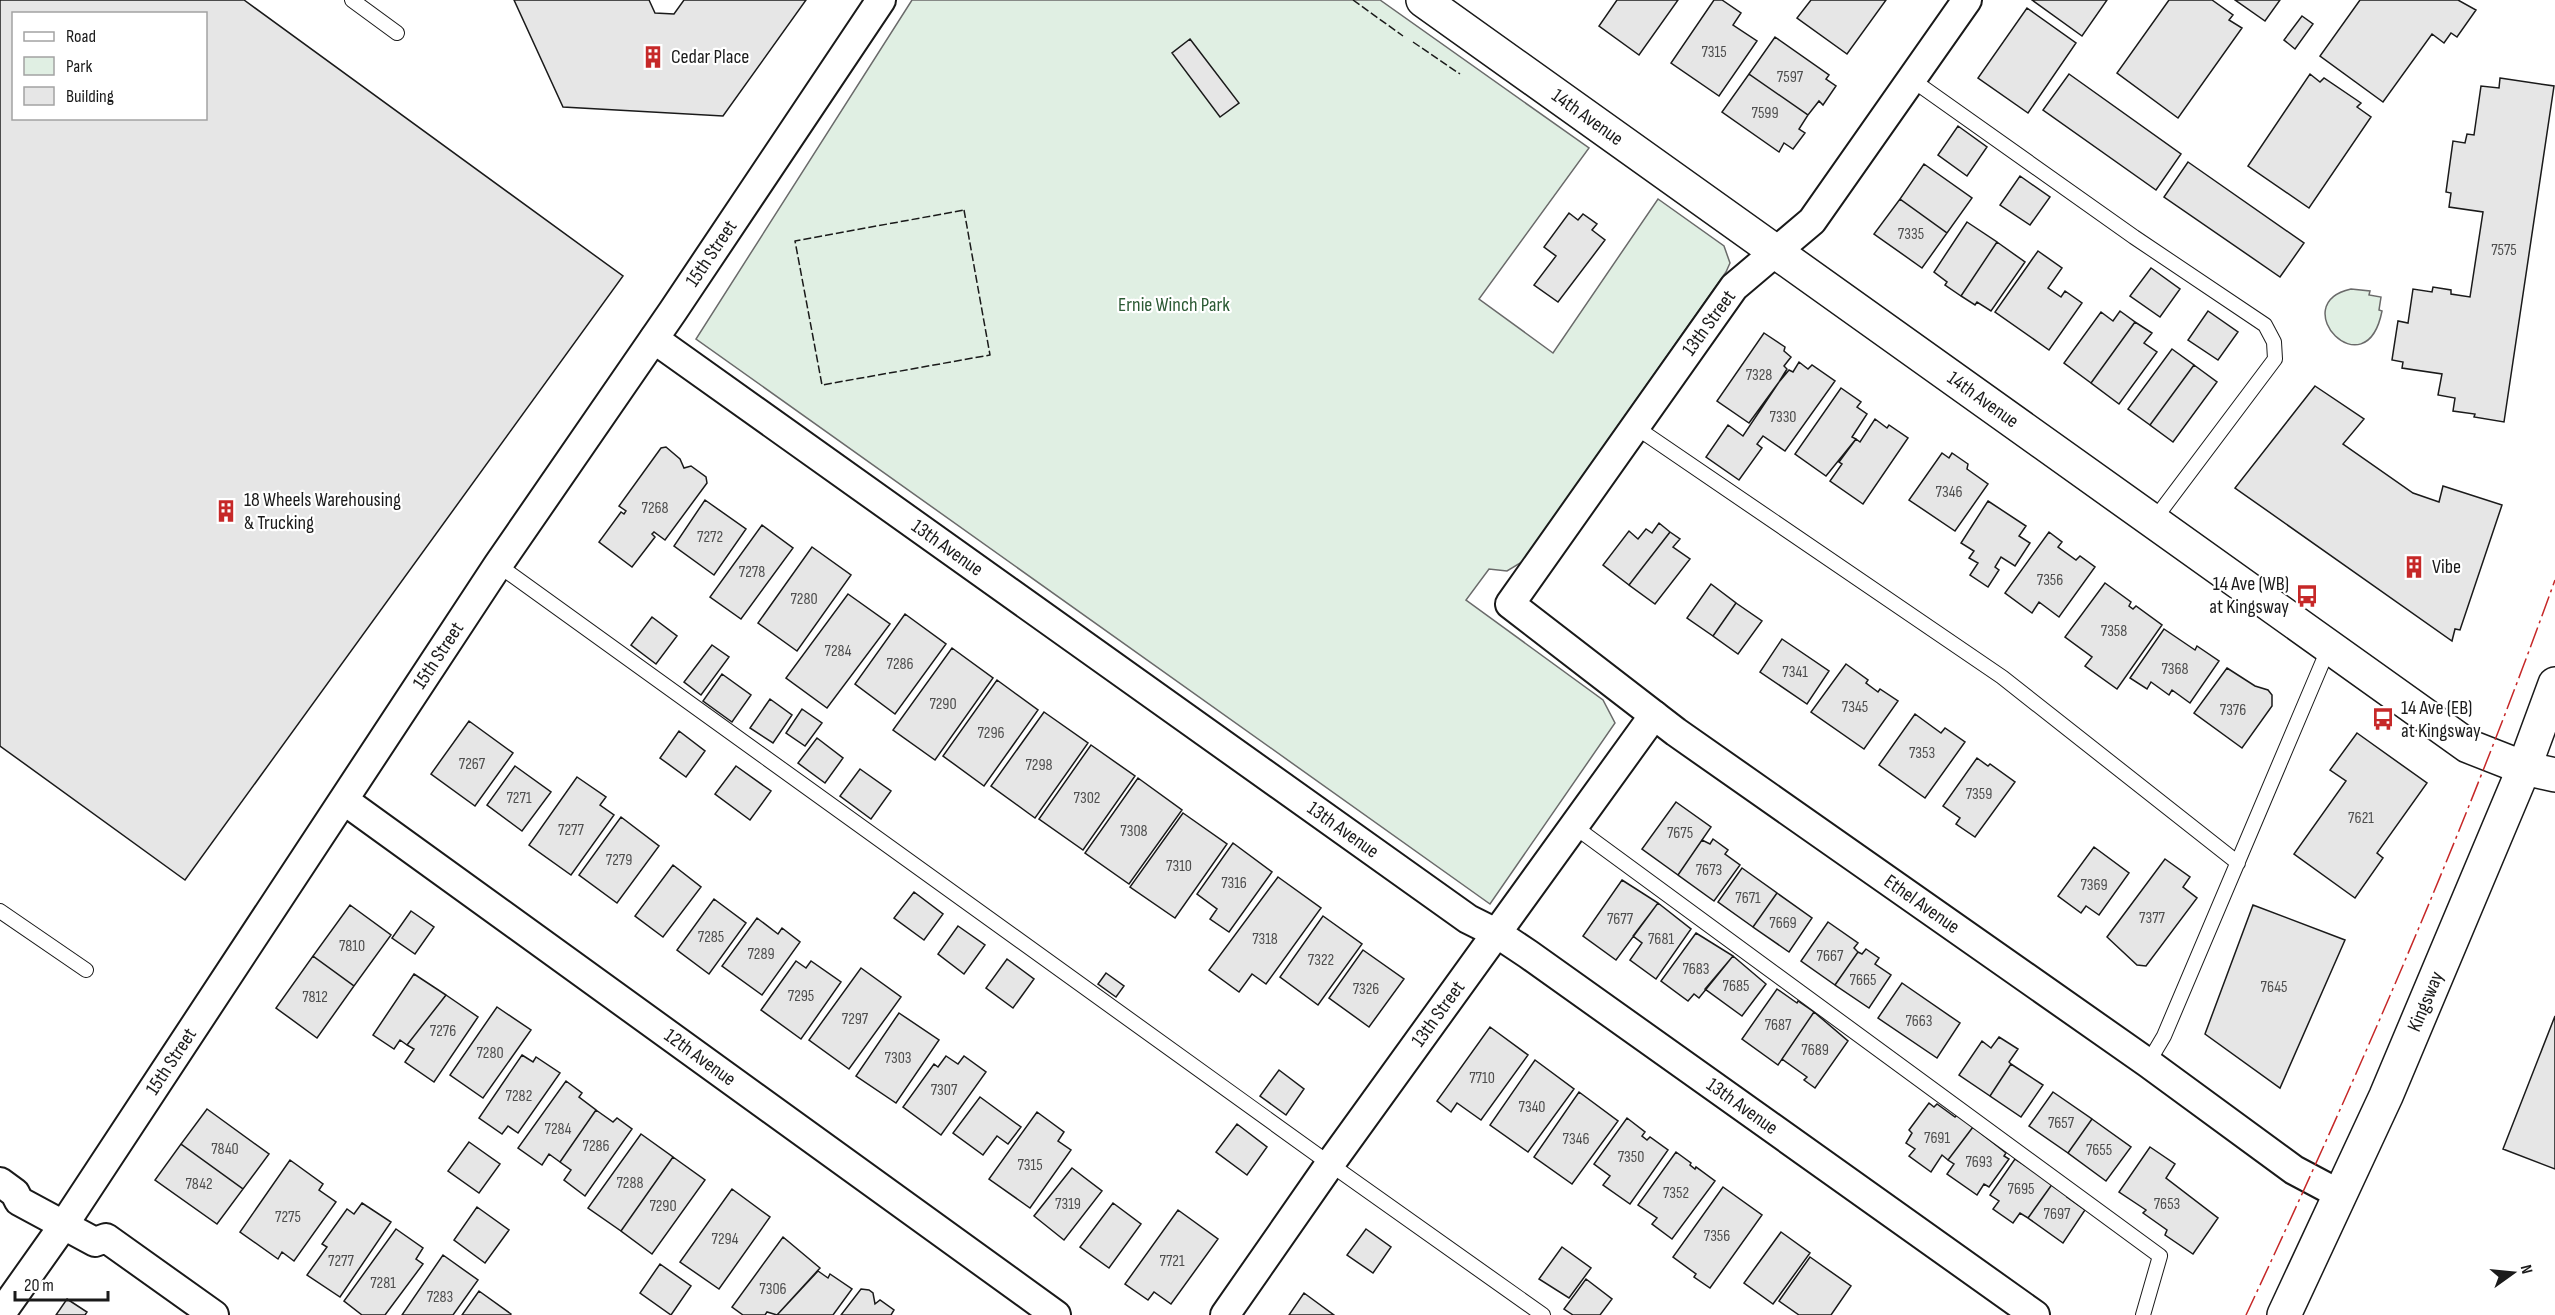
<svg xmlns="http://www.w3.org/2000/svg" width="2555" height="1315" font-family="'Sofia Sans Condensed',sans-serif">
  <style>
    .green { fill: #e0efe3; stroke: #6a6a6a; stroke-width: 1.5 }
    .building { fill: #e6e6e6; stroke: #1a1a1a; stroke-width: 1.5; fill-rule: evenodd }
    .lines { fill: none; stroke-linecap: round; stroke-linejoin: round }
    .lane-casing { stroke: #1a1a1a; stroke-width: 16 }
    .street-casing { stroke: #1a1a1a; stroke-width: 32 }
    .secondary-casing { stroke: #1a1a1a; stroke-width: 36 }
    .primary-casing { stroke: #1a1a1a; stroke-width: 36 }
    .lane { stroke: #fff; stroke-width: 14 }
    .street { stroke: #fff; stroke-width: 28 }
    .secondary { stroke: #fff; stroke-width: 33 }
    .primary { stroke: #fff; stroke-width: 33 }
    .fence { stroke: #1a1a1a; stroke-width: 1.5; stroke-dasharray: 8 3; stroke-linecap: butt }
    .power { stroke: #c62828; stroke-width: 1.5; stroke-dasharray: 21 4.5 3 4.5; stroke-linecap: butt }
    .labels { text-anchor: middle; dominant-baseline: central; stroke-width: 4.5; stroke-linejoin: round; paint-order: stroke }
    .number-label { font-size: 16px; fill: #4d4d4d }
    .poi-label { font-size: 20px; fill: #1a1a1a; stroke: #fff; text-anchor: start }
    .street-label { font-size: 20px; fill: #1a1a1a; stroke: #fff }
    .park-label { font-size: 20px; fill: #2b5a34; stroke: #fff }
  </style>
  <rect width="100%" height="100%" fill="#fff"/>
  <path class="green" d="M912 0H1380L1589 148 1479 299 1553 353 1658 199 1724 246 1730 263 1726 272 1522 562 1507 571 1489 569 1466 600 1603 700 1615 723 1490 904 696 339Z
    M2351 289 2370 291 2369 295 2381 297 2379 310 2382 311C2366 392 2284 304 2351 289Z"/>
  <path class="building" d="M0 0H244L623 276 185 880 0 746ZM14 14H206V118H14Z
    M514 0H649L655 13 674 14 684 0H806L723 116 563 107Z
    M1617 0H1678L1639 55 1599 26Z
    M1714 0H1722L1741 13 1733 25 1757 41 1719 96 1671 63Z
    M1811 0H1886L1847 54 1797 18Z
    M2032 0H2107L2082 36Z
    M2169 0H2212L2233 15 2229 20 2242 28 2178 118 2117 73Z
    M2235 0H2280L2265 21Z
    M2360 0H2458L2476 10 2457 37 2451 33 2444 43 2432 34 2383 102 2320 56Z
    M2027 8 2076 43 2028 113 1978 78Z
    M2302 16 2313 24 2295 49 2284 40Z
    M1775 37 1829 75 1826 79 1836 86 1823 105 1819 101 1808 115 1749 74Z
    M1190 39 1239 103 1220 117 1172 53Z
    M1749 74 1808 115 1799 129 1805 133 1793 149 1784 143 1779 152 1722 112Z
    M2069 74 2181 154 2156 190 2043 110Z
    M2310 74 2320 82 2324 78 2361 103 2357 107 2371 117 2309 208 2248 166Z
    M2500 78 2554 86 2504 422 2474 417 2475 414 2453 411 2455 398 2438 395 2442 374 2402 368 2403 362 2392 360 2398 321 2408 323 2413 289 2432 292 2433 287 2451 290V294L2470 297 2483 212 2449 207 2451 193 2446 192 2453 141 2465 143 2467 134 2474 135 2481 86 2499 88Z
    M1958 126 1987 147 1967 176 1938 155Z
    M2188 162 2304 243 2280 277 2164 197Z
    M1924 164 1972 198 1947 233 1900 199Z
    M2020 176 2050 197 2030 225 2000 205Z
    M1900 199 1947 233 1922 268 1874 234Z
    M1569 213 1578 220 1583 214 1597 224 1592 230 1605 240 1558 302 1534 285 1556 256 1544 247Z
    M1967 222 1997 242 1961 296 1945 285 1947 282 1934 272Z
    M1997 242 2025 262 1991 311 1977 302 1975 305 1961 296Z
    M2038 251 2062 268 2048 288 2061 297 2065 291 2082 303 2049 350 1995 312Z
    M2151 268 2180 289 2160 317 2130 296Z
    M2120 311 2135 322 2091 383 2064 363 2101 312 2113 321Z
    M2208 311 2238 332 2218 360 2188 340Z
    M2135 322 2152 333 2144 343 2157 352 2119 404 2091 383Z
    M1764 333 1785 347 1784 351 1791 357 1784 366 1787 369 1779 382 1749 423 1717 401Z
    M2172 349 2194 365 2150 425 2128 409Z
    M1799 362 1808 369 1812 365 1835 381 1785 451 1763 436 1757 444 1762 448 1739 480 1706 457 1728 425 1743 436 1779 382 1789 370 1793 372Z
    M2194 365 2217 382 2173 442 2150 425Z
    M2315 386 2364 419 2343 444 2413 493 2439 502 2443 486 2502 505 2460 630 2455 629 2452 641 2235 488Z
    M1841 388 1861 402 1857 407 1867 414 1852 437 1856 439 1826 476 1795 454Z
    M1875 419 1887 428 1889 425 1908 438 1863 504 1830 481 1842 464 1839 462 1856 439 1860 442Z
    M666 447 680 459 684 468 691 466 706 477 707 483 665 540 654 532 652 534 655 537 632 567 599 542 621 512 624 514 626 511 619 506 661 448Z
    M1942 453 1949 458 1952 453 1968 464 1967 469 1988 484 1955 531 1909 500Z
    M705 500 746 529 714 575 674 546Z
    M1988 501 2026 526 2019 536 2030 543 2015 566 2001 557 1995 567 1999 570 1988 587 1970 575 1978 563 1969 558 1974 551 1961 543Z
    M1659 523 1670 532 1629 585 1603 565 1629 531 1638 539 1646 529 1652 533Z
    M762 525 793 548 741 619 710 597Z
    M1670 532 1680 539 1673 547 1690 559 1655 604 1629 585Z
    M2049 532 2062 542 2058 547 2076 560 2080 556 2095 567 2059 617 2039 602 2032 613 2005 593Z
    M812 547 851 575 797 651 758 623Z
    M2105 583 2131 602 2129 606 2133 609 2136 606 2162 625 2117 689 2085 666 2092 657 2065 637Z
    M1711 584 1736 603 1713 636 1687 618Z
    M848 594 890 624 827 708 786 678Z
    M1736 603 1762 621 1738 654 1713 636Z
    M905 614 946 644 895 714 855 684Z
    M652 617 677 636 656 664 631 645Z
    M2164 629 2195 650 2197 646 2219 661 2190 703 2172 690 2169 695 2151 682 2147 689 2130 678Z
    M1782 639 1829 671 1807 704 1760 672Z
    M712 645 729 657 701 695 684 682Z
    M952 648 993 678 935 760 893 730Z
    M1846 664 1868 680 1866 683 1878 692 1880 689 1898 701 1864 749 1811 712Z
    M2227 668 2255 686 2268 690 2272 695V706L2242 748 2194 713Z
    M722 674 751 695 732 722 703 701Z
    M997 680 1038 710 984 786 943 756Z
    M770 699 792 715 773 743 750 728Z
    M802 709 822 723 805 746 786 733Z
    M1044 712 1088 743 1035 818 991 786Z
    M1915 714 1941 733 1945 728 1965 742 1925 798 1879 765Z
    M469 721 513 753 475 806 431 774Z
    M679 731 705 751 686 777 660 758Z
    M2357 733 2427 783 2377 853 2383 858 2355 898 2294 854 2346 781 2330 770Z
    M817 738 843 758 825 783 798 763Z
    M1091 745 1135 776 1083 850 1039 819Z
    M1977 758 1988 766 1990 764 2015 782 1975 837 1956 824 1960 818 1943 806Z
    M515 766 551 792 522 831 487 805Z
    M736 766 771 791 750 820 715 794Z
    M860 769 891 791 871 819 840 796Z
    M577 777 606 797 600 805 614 815 571 875 529 845Z
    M1138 778 1182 810 1129 884 1085 853Z
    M1676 802 1711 827 1678 875 1642 849Z
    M1183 813 1227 844 1175 918 1130 887Z
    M621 817 659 846 617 903 579 875Z
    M1713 839 1728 850 1725 854 1740 865 1714 901 1678 875 1702 840 1710 844Z
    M1233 843 1272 872 1229 932 1210 919 1217 909 1197 894Z
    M2094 847 2129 873 2099 915 2086 906 2081 913 2058 896Z
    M2165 859 2190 877 2183 887 2197 898 2146 966 2137 965 2107 937Z
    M673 865 701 887 663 937 635 916Z
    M1742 868 1777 893 1753 927 1718 902Z
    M1278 877 1321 908 1266 984 1252 974 1239 992 1209 970Z
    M1622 880 1658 903 1616 960 1583 936Z
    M914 892 943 914 924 940 894 918Z
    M1777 893 1812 918 1789 952 1753 927Z
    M714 899 746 923 709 974 677 950Z
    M1658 903 1691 929 1656 979 1630 960 1642 943 1633 936Z
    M350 905 391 935 354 986 313 956Z
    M2253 905 2345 940 2280 1088 2205 1034Z
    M411 911 434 927 415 954 392 938Z
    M1323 916 1362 944 1318 1005 1280 977Z
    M757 918 778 934 782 928 800 942 762 995 722 966Z
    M1828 922 1858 943 1854 948 1858 952 1835 985 1801 961Z
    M958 926 985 945 964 974 938 954Z
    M1696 933 1733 956 1699 998 1694 994 1688 1001 1661 981Z
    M1866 949 1879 958 1875 964 1891 975 1869 1008 1835 985 1858 952 1862 954Z
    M1363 950 1404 979 1369 1027 1329 998Z
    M313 956 354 986 317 1038 276 1008Z
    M1733 956 1766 984 1742 1016 1705 989Z
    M1007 959 1034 979 1013 1008 986 988Z
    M796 961 806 968 811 961 841 982 801 1039 761 1010Z
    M861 968 901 997 849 1069 809 1040Z
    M1106 973 1124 986 1116 997 1098 984Z
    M414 974 446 995 407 1045 400 1040 394 1049 373 1035Z
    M1902 983 1960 1023 1937 1058 1878 1018Z
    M1777 989 1797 1003 1798 1001 1814 1012 1778 1065 1742 1039Z
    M446 995 478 1017 434 1082 405 1062 414 1049 407 1045Z
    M497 1007 531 1030 483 1098 450 1075Z
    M1814 1012 1848 1041 1815 1088 1804 1080 1807 1077 1782 1059Z
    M899 1013 939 1040 896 1103 856 1076Z
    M2555 1016V1169L2503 1149Z
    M1490 1027 1528 1055 1481 1120 1457 1103 1451 1112 1437 1101Z
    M1999 1037 2018 1049 2009 1062 2011 1064 1990 1096 1959 1075 1982 1041 1991 1048Z
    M522 1055 533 1062 536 1057 560 1073 518 1133 508 1126 502 1134 479 1118Z
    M946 1056 958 1064 964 1056 986 1072 941 1135 903 1107 934 1064 938 1067Z
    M1535 1060 1574 1089 1528 1152 1490 1125Z
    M2011 1064 2043 1085 2021 1117 1990 1096Z
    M1279 1070 1304 1089 1286 1115 1260 1096Z
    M566 1081 582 1093 579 1097 596 1110 560 1162 549 1154 542 1165 518 1148Z
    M1579 1092 1618 1121 1572 1184 1534 1157Z
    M2053 1092 2092 1119 2068 1153 2029 1126Z
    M980 1097 1021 1127 1008 1144 997 1136 983 1155 953 1133Z
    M1929 1103 1934 1107 1937 1104 1955 1117 1957 1115 1973 1127 1948 1160 1942 1155 1931 1172 1909 1156 1915 1149 1906 1143 1912 1133 1909 1130Z
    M207 1109 269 1154 243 1189 181 1144Z
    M596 1110 613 1122 617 1118 632 1129 585 1196 564 1180 571 1170 560 1162Z
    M1037 1112 1064 1132 1058 1141 1071 1150 1030 1208 989 1179Z
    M1627 1118 1645 1132 1642 1136 1647 1140 1650 1137 1668 1150 1630 1204 1603 1185 1610 1176 1594 1164Z
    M2092 1119 2131 1147 2106 1181 2068 1153Z
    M1237 1124 1267 1147 1247 1175 1216 1152Z
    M1973 1127 2006 1153 2004 1156 2009 1159 1989 1187 1984 1184 1977 1195 1947 1174 1954 1164 1948 1160Z
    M641 1134 673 1157 621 1231 588 1208Z
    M469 1142 500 1164 479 1193 448 1171Z
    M181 1144 243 1189 217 1224 155 1180Z
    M2150 1147 2175 1164 2166 1178 2218 1218 2193 1254 2165 1235 2167 1230 2143 1213 2146 1210 2119 1192Z
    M1676 1152 1691 1163 1690 1165 1695 1169 1696 1167 1715 1181 1672 1239 1652 1224 1657 1218 1638 1205Z
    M673 1157 705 1180 652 1254 621 1231Z
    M2015 1159 2053 1183 2028 1218 2020 1213 2013 1223 1993 1209 1999 1201 1990 1195Z
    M290 1160 323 1184 319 1190 336 1202 294 1261 282 1252 278 1259 240 1232Z
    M1072 1168 1102 1191 1064 1240 1034 1216Z
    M2053 1183 2069 1194 2067 1197 2085 1210 2063 1243 2028 1218Z
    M1723 1187 1762 1215 1710 1288 1694 1277 1696 1274 1673 1257Z
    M732 1189 770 1217 719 1289 680 1262Z
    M362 1203 391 1222 340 1297 307 1275 327 1247 322 1244 347 1209 354 1214Z
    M1113 1203 1141 1224 1109 1268 1080 1247Z
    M477 1207 509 1230 485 1263 454 1240Z
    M1178 1210 1218 1239 1171 1304 1154 1292 1148 1300 1125 1284Z
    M396 1229 423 1248 416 1259 423 1264 385 1315H362L344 1301Z
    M1366 1229 1391 1247 1373 1273 1347 1255Z
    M1781 1232 1810 1253 1773 1304 1744 1283Z
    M783 1237 820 1268 777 1315 767 1312 765 1315H743L732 1307Z
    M1562 1247 1591 1268 1569 1298 1539 1279Z
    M443 1255 478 1280 453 1315H402Z
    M1810 1257 1851 1286 1831 1315H1799L1779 1301Z
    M660 1264 691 1286 671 1315 640 1293Z
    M818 1271 828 1278 830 1274 852 1289 833 1315H777Z
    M1586 1279 1612 1299 1600 1315H1573L1564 1309Z
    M861 1289 869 1290 873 1293 875 1304 880 1300 894 1310 891 1315H841Z
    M479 1291 511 1314 510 1315H462Z
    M1304 1293 1334 1315H1289Z
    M67 1299 87 1312 85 1315H56Z"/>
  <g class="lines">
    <g class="lane-casing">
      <path id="lane" d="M352 0 397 33
        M1911 79 2134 237 2265 325 2274 342 2275 359 2154 520
        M1634 426 2002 677 2238 863
        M498 565 1330 1164 1543 1315
        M1575 827 2160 1256 2143 1315
        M0 911 86 970
        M2148 1063 2164 1036 2329 647"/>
    </g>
    <g class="street-casing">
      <g id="street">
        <path id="s1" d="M1967 0 1812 221 1734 287 1510 604 1676 732 2148 1063 2294 1170 2341 1195"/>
        <path id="s2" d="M654 339 1468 919 1498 934 1528 954 2035 1315"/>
        <path id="s3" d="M345 801 1056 1315"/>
        <path d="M0 1182 15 1193 19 1201 95 1242 106 1238 214 1315"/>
        <path id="s4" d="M0 1315 63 1226 498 565 673 311 881 0"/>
        <path id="s5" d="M1225 1315 1330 1164 1654 715"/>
      </g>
    </g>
    <g class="secondary-casing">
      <g id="secondary">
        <path id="s6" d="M1423 0 2468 746 2524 768 2555 775"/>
      </g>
    </g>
    <g class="primary-casing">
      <g id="primary">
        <path id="s7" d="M2284 1315 2386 1096 2524 768 2555 684"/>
      </g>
    </g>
    <use href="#lane" class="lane"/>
    <use href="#street" class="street"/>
    <use href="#secondary" class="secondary"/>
    <use href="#primary" class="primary"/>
    <path class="fence" d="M1353 0 1403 36
      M1413 42 1460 74
      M964 210 990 355 822 385 795 241Z"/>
    <path class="power" d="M2246 1315C2359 1074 2465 830 2555 580"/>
  </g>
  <defs>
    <g id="building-bare" transform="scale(1.8)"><path d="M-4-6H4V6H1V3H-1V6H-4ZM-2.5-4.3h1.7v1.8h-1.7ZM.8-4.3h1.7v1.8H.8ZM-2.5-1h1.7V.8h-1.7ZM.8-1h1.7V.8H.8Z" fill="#c62828" stroke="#fff" stroke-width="2.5" paint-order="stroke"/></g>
    <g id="bus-bare" transform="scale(1.8)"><path d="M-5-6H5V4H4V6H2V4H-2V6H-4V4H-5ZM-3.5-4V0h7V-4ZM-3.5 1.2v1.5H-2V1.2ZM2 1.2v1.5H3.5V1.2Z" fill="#c62828" stroke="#fff" stroke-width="2.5" paint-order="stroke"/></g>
  </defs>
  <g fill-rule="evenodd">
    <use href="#building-bare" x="653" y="57"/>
    <use href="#building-bare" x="226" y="511"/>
    <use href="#building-bare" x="2414" y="567"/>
    <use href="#bus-bare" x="2307" y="596"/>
    <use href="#bus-bare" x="2383" y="719"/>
  </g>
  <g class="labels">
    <g class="number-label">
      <text x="1714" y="52">7315</text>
      <text x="1790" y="77">7597</text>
      <text x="1765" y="113">7599</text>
      <text x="1911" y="234">7335</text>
      <text x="2504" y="250">7575</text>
      <text x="1759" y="375">7328</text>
      <text x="1783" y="417">7330</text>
      <text x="1949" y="492">7346</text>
      <text x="655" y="508">7268</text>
      <text x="710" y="537">7272</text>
      <text x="752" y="572">7278</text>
      <text x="2050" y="580">7356</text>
      <text x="804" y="599">7280</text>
      <text x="2114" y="631">7358</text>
      <text x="838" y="651">7284</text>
      <text x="900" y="664">7286</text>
      <text x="2175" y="669">7368</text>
      <text x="1795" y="672">7341</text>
      <text x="943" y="704">7290</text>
      <text x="1855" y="707">7345</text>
      <text x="2233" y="710">7376</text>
      <text x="991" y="733">7296</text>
      <text x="1922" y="753">7353</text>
      <text x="472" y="764">7267</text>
      <text x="1039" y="765">7298</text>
      <text x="1979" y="794">7359</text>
      <text x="519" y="798">7271</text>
      <text x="1087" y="798">7302</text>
      <text x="2361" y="818">7621</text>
      <text x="571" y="830">7277</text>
      <text x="1134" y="831">7308</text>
      <text x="1680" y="833">7675</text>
      <text x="619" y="860">7279</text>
      <text x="1179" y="866">7310</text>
      <text x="1709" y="870">7673</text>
      <text x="1234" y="883">7316</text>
      <text x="2094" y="885">7369</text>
      <text x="1748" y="898">7671</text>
      <text x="2152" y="918">7377</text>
      <text x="1620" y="919">7677</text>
      <text x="1783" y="923">7669</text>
      <text x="711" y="937">7285</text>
      <text x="1265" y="939">7318</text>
      <text x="1661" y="939">7681</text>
      <text x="352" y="946">7810</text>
      <text x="761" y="954">7289</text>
      <text x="1830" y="956">7667</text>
      <text x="1321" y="960">7322</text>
      <text x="1696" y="969">7683</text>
      <text x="1863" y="980">7665</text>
      <text x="1736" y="986">7685</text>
      <text x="2274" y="987">7645</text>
      <text x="1366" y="989">7326</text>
      <text x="801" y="996">7295</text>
      <text x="315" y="997">7812</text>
      <text x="855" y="1019">7297</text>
      <text x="1919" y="1021">7663</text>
      <text x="1778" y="1025">7687</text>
      <text x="443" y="1031">7276</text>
      <text x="1815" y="1050">7689</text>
      <text x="490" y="1053">7280</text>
      <text x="898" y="1058">7303</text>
      <text x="1482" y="1078">7710</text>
      <text x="944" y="1090">7307</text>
      <text x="519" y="1096">7282</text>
      <text x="1532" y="1107">7340</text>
      <text x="2061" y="1123">7657</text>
      <text x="558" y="1129">7284</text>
      <text x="1937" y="1138">7691</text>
      <text x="1576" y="1139">7346</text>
      <text x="596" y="1146">7286</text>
      <text x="225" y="1149">7840</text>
      <text x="2099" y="1150">7655</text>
      <text x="1631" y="1157">7350</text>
      <text x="1979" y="1162">7693</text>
      <text x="1030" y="1165">7315</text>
      <text x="630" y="1183">7288</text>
      <text x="199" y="1184">7842</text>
      <text x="2021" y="1189">7695</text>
      <text x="1676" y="1193">7352</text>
      <text x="1068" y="1204">7319</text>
      <text x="2167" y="1204">7653</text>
      <text x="663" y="1206">7290</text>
      <text x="2057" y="1214">7697</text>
      <text x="288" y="1217">7275</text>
      <text x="1717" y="1236">7356</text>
      <text x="725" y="1239">7294</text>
      <text x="341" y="1261">7277</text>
      <text x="1172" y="1261">7721</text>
      <text x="383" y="1283">7281</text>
      <text x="773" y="1289">7306</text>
      <text x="440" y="1297">7283</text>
    </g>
    <g class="poi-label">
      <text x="671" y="57">Cedar Place</text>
      <text x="244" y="500">18 Wheels Warehousing<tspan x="244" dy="23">&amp; Trucking</tspan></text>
      <text x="2432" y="567">Vibe</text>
      <text x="2289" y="584" text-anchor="end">14 Ave (WB)<tspan x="2289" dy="23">at Kingsway</tspan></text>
      <text x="2401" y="708">14 Ave (EB)<tspan x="2401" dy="23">at Kingsway</tspan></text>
    </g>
    <g class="street-label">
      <text stroke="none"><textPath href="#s6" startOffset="202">14th Avenue</textPath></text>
      <text stroke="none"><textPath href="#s4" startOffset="1278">15th Street</textPath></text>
      <text transform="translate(1709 323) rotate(-54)">13th Street</text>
      <text stroke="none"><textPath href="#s6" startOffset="688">14th Avenue</textPath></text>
      <text stroke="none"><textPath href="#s2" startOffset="360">13th Avenue</textPath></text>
      <text stroke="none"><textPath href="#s4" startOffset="792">15th Street</textPath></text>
      <text stroke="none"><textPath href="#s2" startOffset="846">13th Avenue</textPath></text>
      <text stroke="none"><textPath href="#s1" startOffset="1270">Ethel Avenue</textPath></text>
      <text stroke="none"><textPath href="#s7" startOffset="344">Kingsway</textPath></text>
      <text stroke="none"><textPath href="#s5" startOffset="369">13th Street</textPath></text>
      <text stroke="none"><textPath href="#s3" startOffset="438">12th Avenue</textPath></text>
      <text stroke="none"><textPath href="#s4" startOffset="306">15th Street</textPath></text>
      <text stroke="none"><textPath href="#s2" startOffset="1332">13th Avenue</textPath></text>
    </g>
    <g class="park-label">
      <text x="1174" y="305">Ernie Winch Park</text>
    </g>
  </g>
  <rect x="12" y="12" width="195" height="108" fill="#ffffff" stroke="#a3a3a3" stroke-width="1.5"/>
  <rect x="24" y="32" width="30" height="9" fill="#ffffff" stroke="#a3a3a3" stroke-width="1.5"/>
  <text x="66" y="42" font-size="18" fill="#1a1a1a">Road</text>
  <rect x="24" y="57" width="30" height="18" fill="#e0efe3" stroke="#a3a3a3" stroke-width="1.5"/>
  <text x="66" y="72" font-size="18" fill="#1a1a1a">Park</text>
  <rect x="24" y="87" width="30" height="18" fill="#e6e6e6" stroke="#a3a3a3" stroke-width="1.5"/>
  <text x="66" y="102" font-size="18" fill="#1a1a1a">Building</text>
  <g transform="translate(2513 1273) rotate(75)" stroke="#ffffff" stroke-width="4.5" paint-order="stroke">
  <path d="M0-4.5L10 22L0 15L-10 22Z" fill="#1a1a1a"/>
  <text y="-9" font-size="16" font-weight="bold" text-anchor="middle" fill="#1a1a1a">N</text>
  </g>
  <path d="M15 1291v9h93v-9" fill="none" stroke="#1a1a1a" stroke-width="3"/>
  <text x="24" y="1291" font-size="18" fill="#1a1a1a" stroke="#ffffff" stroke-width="4.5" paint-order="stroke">20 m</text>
</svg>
